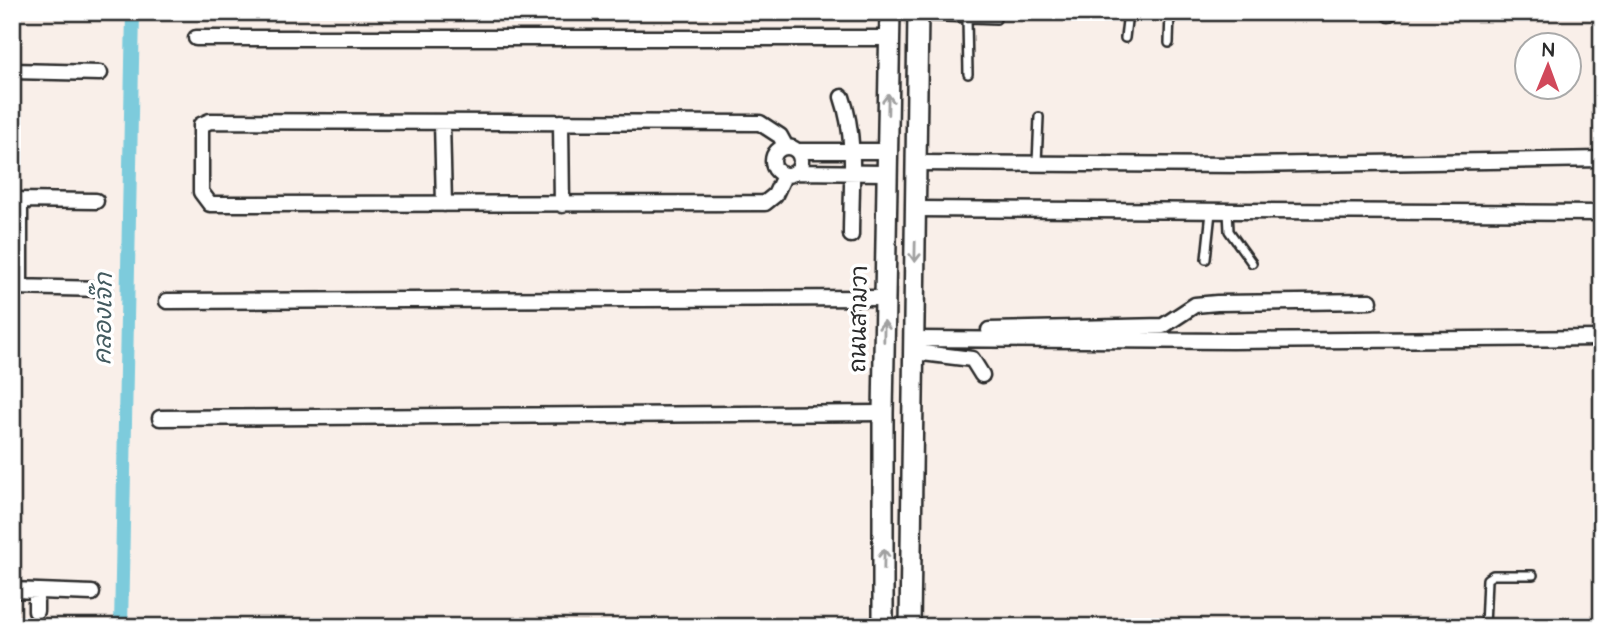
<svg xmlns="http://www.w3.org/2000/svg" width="1614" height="639" font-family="'Architects Daughter','Playpen Sans Thai',sans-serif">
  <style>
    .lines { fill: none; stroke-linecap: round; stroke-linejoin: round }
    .canal { stroke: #7dcbdc; stroke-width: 14 }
    .lane-casing { stroke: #2b2b2b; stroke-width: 12 }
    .street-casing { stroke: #2b2b2b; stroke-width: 19 }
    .secondary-casing { stroke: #2b2b2b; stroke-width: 24 }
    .lane { stroke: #fff; stroke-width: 7 }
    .street { stroke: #fff; stroke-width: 14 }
    .secondary { stroke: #fff; stroke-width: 19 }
    .oneway { stroke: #a0a0a0 }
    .labels { text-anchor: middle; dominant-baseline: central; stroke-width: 7; stroke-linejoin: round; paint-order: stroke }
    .street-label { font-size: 23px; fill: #2b2b2b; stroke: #fff }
    .water-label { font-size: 24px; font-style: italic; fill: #445b60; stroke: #fff }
  </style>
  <rect width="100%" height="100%" fill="#f9efe9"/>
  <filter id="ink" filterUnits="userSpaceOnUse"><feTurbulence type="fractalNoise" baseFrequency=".0143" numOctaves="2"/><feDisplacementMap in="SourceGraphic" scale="14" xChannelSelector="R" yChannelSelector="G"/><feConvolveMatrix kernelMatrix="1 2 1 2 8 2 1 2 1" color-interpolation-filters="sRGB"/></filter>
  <g filter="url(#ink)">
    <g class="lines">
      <path class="canal" d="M121 627 133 12"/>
      <g class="lane-casing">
        <path id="lane" d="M919 16 996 19
          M967 17 968 74
          M1125 38 1128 12
          M1169 43 1170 12
          M12 106 13 137
          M1037 163 1039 117
          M1228 211 1229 231 1252 263
          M1206 259 1211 212
          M1485 627 1487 579 1493 575H1533"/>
      </g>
      <g class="street-casing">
        <path id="street" d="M1389 14V12
          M196 38H890
          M12 71 100 73
          M842 97C857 140 851 190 851 235
          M442 122 444 204
          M561 122 562 205
          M773 161a14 14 0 1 1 28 0a14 14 0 1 1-28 0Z
          M797 151H886
          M916 163 1245 165 1602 159
          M797 172 886 173
          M784 176 775 195 765 203 210 204 201 192V125L210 121 760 123 780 136 786 147
          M14 200 96 201
          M915 209 1602 213
          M12 287 104 289
          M20 287V200
          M167 301 884 298
          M989 330 1163 326 1195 305 1217 303 1370 301
          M914 339 1232 341 1602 338
          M914 352 972 359 982 375
          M160 418 883 413
          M12 590 92 593
          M36 591V611"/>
      </g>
      <g class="secondary-casing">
        <path id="secondary" d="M883 627V413L890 12
          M910 627 918 12"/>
      </g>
      <use href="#lane" class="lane"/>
      <use href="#street" class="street"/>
      <use href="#secondary" class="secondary"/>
    </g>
    <defs><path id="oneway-shaft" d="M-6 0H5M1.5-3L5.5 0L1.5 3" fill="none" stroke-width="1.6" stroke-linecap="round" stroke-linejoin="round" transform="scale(1.75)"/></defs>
    <g class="oneway">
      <use href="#oneway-shaft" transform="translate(888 104) rotate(-89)"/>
      <use href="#oneway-shaft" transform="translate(915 252) rotate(91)"/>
      <use href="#oneway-shaft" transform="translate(884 331) rotate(-89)"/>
      <use href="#oneway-shaft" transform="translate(884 559) rotate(-89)"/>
    </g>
  </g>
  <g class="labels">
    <g class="street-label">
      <text transform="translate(859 319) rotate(-89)">ถนนสามวา</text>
    </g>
    <g class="water-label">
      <text transform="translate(104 319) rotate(-89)">คลองเจ๊ก</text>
    </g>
  </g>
  <rect width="1614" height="639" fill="none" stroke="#fff" stroke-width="42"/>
  <rect x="21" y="21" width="1572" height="597" fill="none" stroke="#2b2b2b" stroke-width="2.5" filter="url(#ink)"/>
  <g transform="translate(1548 66) rotate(1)"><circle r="33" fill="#ffffff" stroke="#aaaaaa" stroke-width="2"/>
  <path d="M0-5L12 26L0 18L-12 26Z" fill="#d1495b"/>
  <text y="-10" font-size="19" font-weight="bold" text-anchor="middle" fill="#2b2b2b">N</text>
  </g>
</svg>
